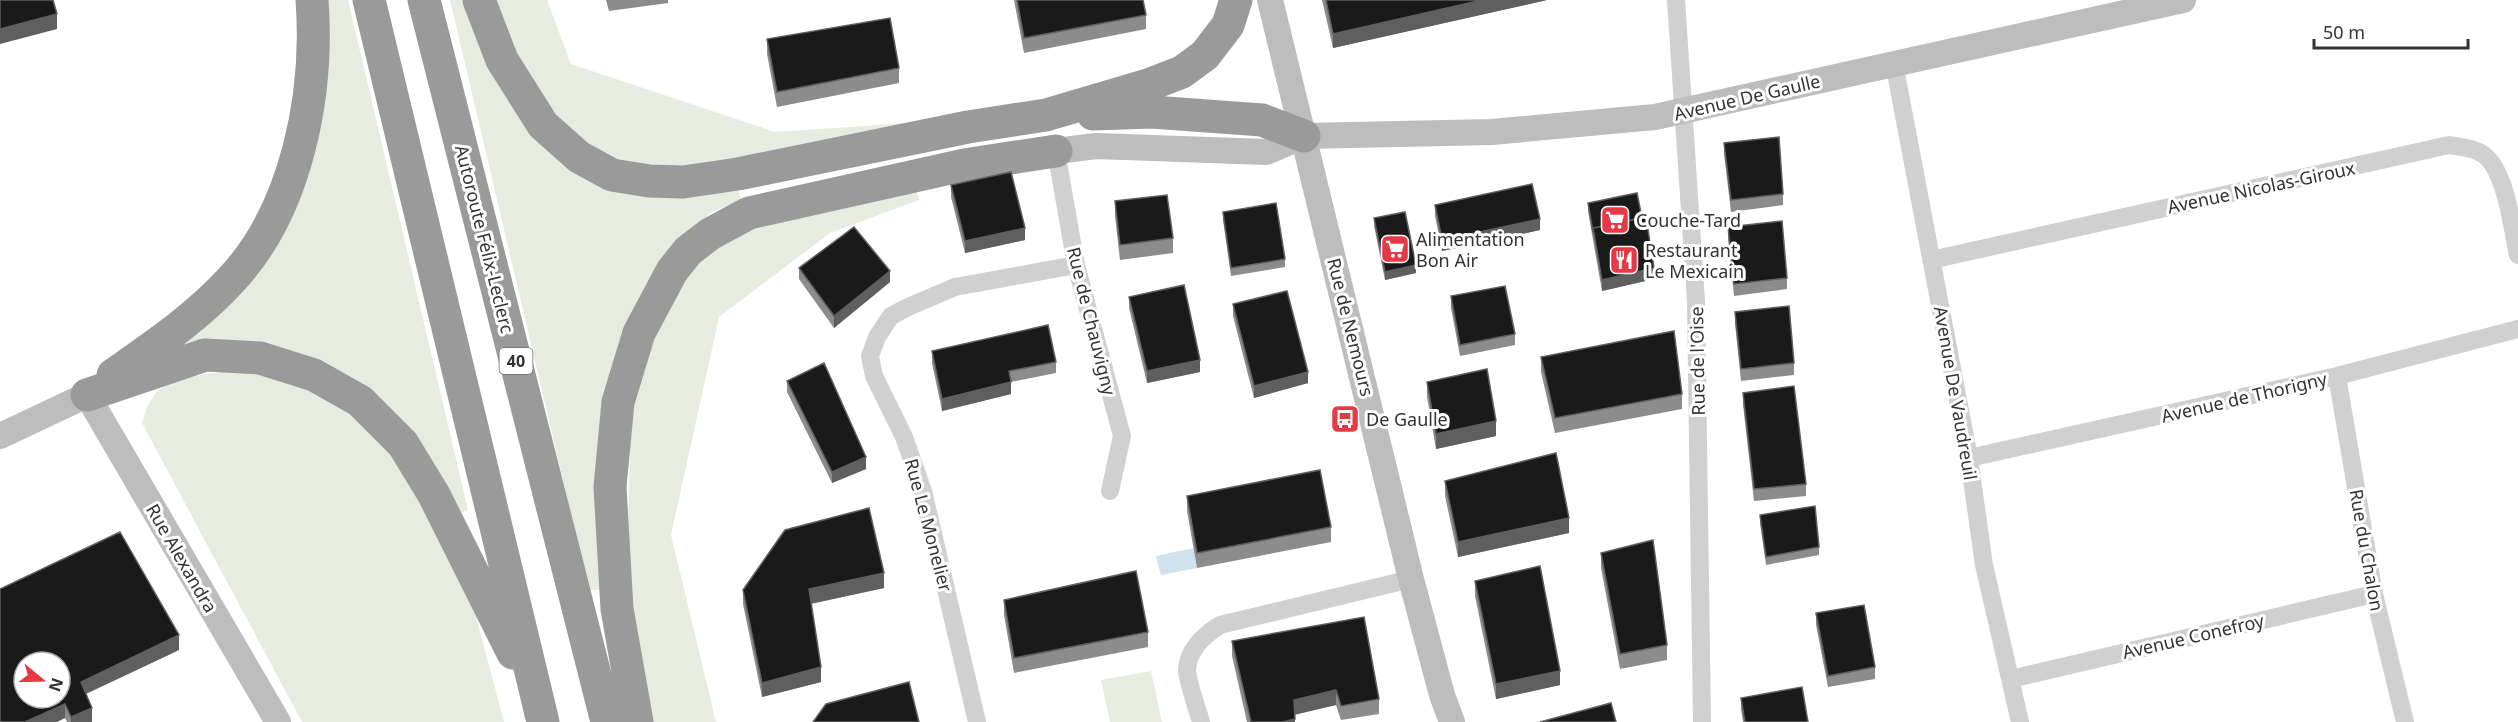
<svg xmlns="http://www.w3.org/2000/svg" width="2518" height="722" font-family="'Noto Sans',sans-serif">
  <style>
    .green { fill: #e6ecdf }
    .water { fill: #cfe2ee }
    .lines { fill: none; stroke-linecap: round; stroke-linejoin: round }
    .street { stroke: #d0d0d0; stroke-width: 18 }
    .secondary { stroke: #bdbdbd; stroke-width: 26 }
    .highway { stroke: #9a9a9a; stroke-width: 33 }
    .wall { fill: #8c8c8c }
    .shaded-wall { fill: #5f5f5f }
    .building { fill: #1a1a1a; stroke: #5f5f5f; stroke-width: 1.5; fill-rule: evenodd }
    .labels { text-anchor: middle; dominant-baseline: central; stroke-width: 6; stroke-linejoin: round; paint-order: stroke }
    .shield { fill: #fff; stroke: #707070; stroke-width: 1.5 }
    .shield-label { font-size: 16px; font-weight: bold; fill: #333 }
    .street-label { font-size: 18px; fill: #333; stroke: #fff }
    .poi-label { font-size: 18px; fill: #333; stroke: #fff; text-anchor: start }
  </style>
  <rect width="100%" height="100%" fill="#fff"/>
  <path class="green" d="M323 0H348L468 510 458 514 333 374 149 367 261 262Z
    M450 0H473L546 145 737 185 741 200 712 212 693 227 644 295 607 590H589Z
    M487 0H547L571 64 775 132 908 123 791 153 638 174 552 125Z
    M914 183 919 200 830 233 719 317 671 535 716 722H646L634 651 628 531 631 409 648 344 694 261 765 219Z
    M248 370 326 391 394 447 461 559 504 722H302L142 423C145 412 149 402 156 393 174 374 223 372 248 370Z
    M1151 671 1162 722H1110L1101 680Z"/>
  <path class="water" d="M1194 548 1197 568 1161 575 1156 556Z"/>
  <g class="lines">
    <path class="street" d="M1676 0 1696 301 1702 722
      M1894 63 1969 458 1984 565 2020 722
      M1056 151 1076 265 1122 436 1110 491
      M1931 260 2449 145C2459 147 2471 147 2481 153 2506 167 2512 228 2518 255
      M2337 376 2374 594 2405 722
      M1969 458 2337 376 2518 329
      M2011 679 2374 594
      M977 722 923 491 904 437 874 376 870 356 877 337 891 316 908 307 955 287 1076 265
      M1201 722C1198 711 1187 680 1187 670 1188 650 1204 635 1220 625L1411 579"/>
    <path class="secondary" d="M1270 0 1411 579 1442 695 1452 722
      M1056 151 1096 146 1266 152 1304 136 1492 132 1655 117 2183 0
      M0 436 87 395 278 722"/>
    <path class="highway" d="M369 0 543 722
      M424 0 607 722
      M479 0 502 60 543 125 579 157 612 175 649 181 683 182 738 174 968 127 1046 115 1151 84 1182 72 1205 55 1228 25 1236 0
      M1093 114 1152 112 1262 120 1304 136
      M113 375C154 346 196 318 230 281 297 211 319 94 312 0
      M87 395 205 355 260 358 314 375 360 401 403 444 434 495 513 653
      M637 722 617 609 610 487 618 402 639 333 672 271 688 251 710 234 749 213 964 165 1056 151"/>
  </g>
  <path class="wall" d="M606 0H668V3L609 11Z
    M1014 0H1143L1146 15V29L1024 53Z
    M1322 0H1547L1333 48Z
    M767 39 899 68V83L777 107 767 54Z
    M1724 143 1783 194V205L1731 212 1724 154Z
    M951 185 1025 240 965 253 951 197Z
    M1115 201 1173 238V253L1120 260 1115 216Z
    M1588 203 1654 279 1602 291 1593 240 1588 211Z
    M1435 205 1540 230 1442 251 1435 216Z
    M1223 212 1285 259V267L1231 276 1223 220Z
    M1374 218 1416 273 1385 280 1374 226Z
    M1728 227 1787 278V289L1734 296 1728 238Z
    M799 268 890 282 834 328 799 279Z
    M1451 296 1515 334V345L1460 356 1451 308Z
    M1129 297 1200 372 1147 383 1129 308Z
    M1233 304 1308 383 1254 398 1233 316Z
    M1735 312 1794 363V375L1741 381 1735 324Z
    M932 351 1056 362V373L1011 382V394L942 411 932 363Z
    M1541 357 1682 394V409L1555 433 1541 372Z
    M787 381 866 469 832 483 787 392Z
    M1427 382 1496 436 1436 449 1427 397Z
    M1743 393 1806 484V496L1754 501 1743 405Z
    M1445 481 1569 533 1458 557 1445 496Z
    M1187 496 1331 527V542L1197 568 1187 511Z
    M1760 515 1819 547V555L1766 565 1760 523Z
    M1601 553 1667 645V660L1620 669 1601 568Z
    M1475 581 1560 685 1496 699 1475 596Z
    M884 588 811 604 821 682 762 697 743 604V590Z
    M1004 600 1148 632V647L1014 673 1004 615Z
    M1816 613 1875 667V679L1828 687 1816 625Z
    M1232 641 1379 699V714L1341 720 1336 705 1295 714V722H1247L1232 656Z
    M179 650 86 694 92 722H67L65 718 0 722Z
    M1741 698 1808 722H1743L1741 709Z"/>
  <path class="shaded-wall" d="M1482 0H1547L1333 48V34Z
    M57 14V29L0 44V29Z
    M1540 219V230L1442 251V240Z
    M1025 228V240L965 253V241Z
    M1416 265V273L1385 280V272Z
    M1654 268V279L1602 291V280Z
    M890 271V282L834 328V316Z
    M1200 360V372L1147 383V371Z
    M1308 372V383L1254 398V386Z
    M1011 382V394L942 411V399Z
    M1496 421V436L1436 449V434Z
    M866 457V469L832 483V472Z
    M1569 518V533L1458 557V542Z
    M884 573V588L809 604V589Z
    M179 635V650L81 696V682Z
    M821 667V682L762 697V683Z
    M1560 671V685L1496 699V684Z
    M1336 690V705L1294 715V700Z
    M65 704V718L57 722H25Z
    M92 708V722H71V717Z
    M1295 719V722H1282Z"/>
  <path class="building" d="M0 0H53L57 14 0 29Z
    M1017 0H1143L1146 15 1024 38Z
    M1326 0H1482L1333 34Z
    M890 18 899 68 777 92 767 39Z
    M1779 137 1783 194 1731 200 1724 143Z
    M1011 172 1025 228 965 241 951 185Z
    M1532 184 1540 219 1442 240 1435 205Z
    M1637 193 1642 218 1593 228V232L1588 203Z
    M1167 195 1173 238 1120 245 1115 201Z
    M1276 203 1285 259 1231 268 1223 212Z
    M1405 212 1416 265 1385 272 1374 218Z
    M1646 217 1654 268 1602 280 1593 228Z
    M1782 221 1787 278 1734 284 1728 227Z
    M854 227 890 271 834 316 799 268Z
    M1184 285 1200 360 1147 371 1129 297Z
    M1505 286 1515 334 1460 345 1451 296Z
    M1287 291 1308 372 1254 386 1233 304Z
    M1789 306 1794 363 1741 369 1735 312Z
    M1048 325 1056 362 1009 371 1011 382 942 399 932 351Z
    M1674 331 1682 394 1555 418 1541 357Z
    M824 363 866 457 832 472 787 381Z
    M1487 369 1496 421 1436 434 1427 382Z
    M1794 386 1806 484 1754 489 1743 393Z
    M1556 453 1569 518 1458 542 1445 481Z
    M1320 470 1331 527 1197 553 1187 496Z
    M1815 506 1819 547 1766 557 1760 515Z
    M869 508 884 573 809 589 821 667 762 683 743 590 785 530Z
    M120 532 179 635 81 682 92 708 71 717 65 704 25 722H0V589ZM24 662H60V698H24Z
    M1653 540 1667 645 1620 654 1601 553Z
    M1540 566 1560 671 1496 684 1475 581Z
    M1136 571 1148 632 1014 658 1004 600Z
    M1864 605 1875 667 1828 676 1816 613Z
    M1364 617 1379 699 1341 706 1336 690 1294 700 1295 719 1282 722H1251L1232 641Z
    M909 682 919 722H813L826 704Z
    M1802 687 1808 722H1745L1741 698Z
    M1611 703 1616 722H1540Z"/>
  <defs>
    <g id="supermarket-square" transform="scale(1.5)"><rect x="-9" y="-9" width="18" height="18" rx="4" fill="#e63946" stroke="#fff"/><path d="M-6-5.5h2.5l.6 2H6L4.5 2H-2.5L-4.4-4H-6ZM-1.5 3.2a1.3 1.3 0 1 0 .1 0ZM3 3.2a1.3 1.3 0 1 0 .1 0Z" fill="#fff"/></g>
    <g id="restaurant-square" transform="scale(1.5)"><rect x="-9" y="-9" width="18" height="18" rx="4" fill="#e63946" stroke="#fff"/><path d="M-5-6h1v4h1v-4h1v4h1v-4h1v5L-1.5 .5V6h-2V.5L-5-1ZM5-6V6H3V1.5H1.5Q1.5-4 5-6Z" fill="#fff"/></g>
    <g id="bus-square" transform="scale(1.5)"><rect x="-9" y="-9" width="18" height="18" rx="4" fill="#e63946" stroke="#fff"/><path d="M-5-6H5V4H4V6H2V4H-2V6H-4V4H-5ZM-3.5-4V0h7V-4ZM-3.5 1.2v1.5H-2V1.2ZM2 1.2v1.5H3.5V1.2Z" fill="#fff"/></g>
  </defs>
  <g fill-rule="evenodd">
    <use href="#supermarket-square" x="1615" y="220"/>
    <use href="#supermarket-square" x="1395" y="249"/>
    <use href="#restaurant-square" x="1624" y="260"/>
    <use href="#bus-square" x="1345" y="419"/>
  </g>
  <g class="labels">
    <rect class="shield" x="499.5" y="348" width="33" height="26" rx="4.5"/>
    <g class="shield-label">
      <text x="516" y="361">40</text>
    </g>
    <g class="street-label">
      <text transform="translate(1747 97) rotate(-13)">Avenue De Gaulle</text>
      <text transform="translate(2261 187) rotate(-12)">Avenue Nicolas-Giroux</text>
      <text transform="translate(485 239) rotate(76)">Autoroute Félix-Leclerc</text>
      <text transform="translate(1092 321) rotate(76)">Rue de Chauvigny</text>
      <text transform="translate(1351 327) rotate(76)">Rue de Nemours</text>
      <text transform="translate(1697 361) rotate(-91)">Rue de l'Oise</text>
      <text transform="translate(1956 393) rotate(80)">Avenue De Vaudreuil</text>
      <text transform="translate(2244 397) rotate(-13)">Avenue de Thorigny</text>
      <text transform="translate(929 525) rotate(75)">Rue Le Monelier</text>
      <text transform="translate(2367 550) rotate(80)">Rue du Chalon</text>
      <text transform="translate(182 558) rotate(60)">Rue Alexandra</text>
      <text transform="translate(2193 636) rotate(-13)">Avenue Conefroy</text>
    </g>
    <g class="poi-label">
      <text x="1636" y="220">Couche-Tard</text>
      <text x="1416" y="239">Alimentation<tspan x="1416" dy="21">Bon Air</tspan></text>
      <text x="1645" y="250">Restaurant<tspan x="1645" dy="21">Le Mexicain</tspan></text>
      <text x="1366" y="419">De Gaulle</text>
    </g>
  </g>
  <g transform="translate(42 680) rotate(109)"><circle r="28" fill="#ffffff" stroke="#adadad" stroke-width="1.5"/>
  <path d="M0-4.5L10 22L0 15L-10 22Z" fill="#e63946"/>
  <text y="-9" font-size="16" font-weight="bold" text-anchor="middle" fill="#333333">N</text>
  </g>
  <path d="M2314 39v9h154v-9" fill="none" stroke="#333333" stroke-width="3"/>
  <text x="2323" y="39" font-size="18" fill="#333333" stroke="#ffffff" stroke-width="4.5" paint-order="stroke">50 m</text>
</svg>
